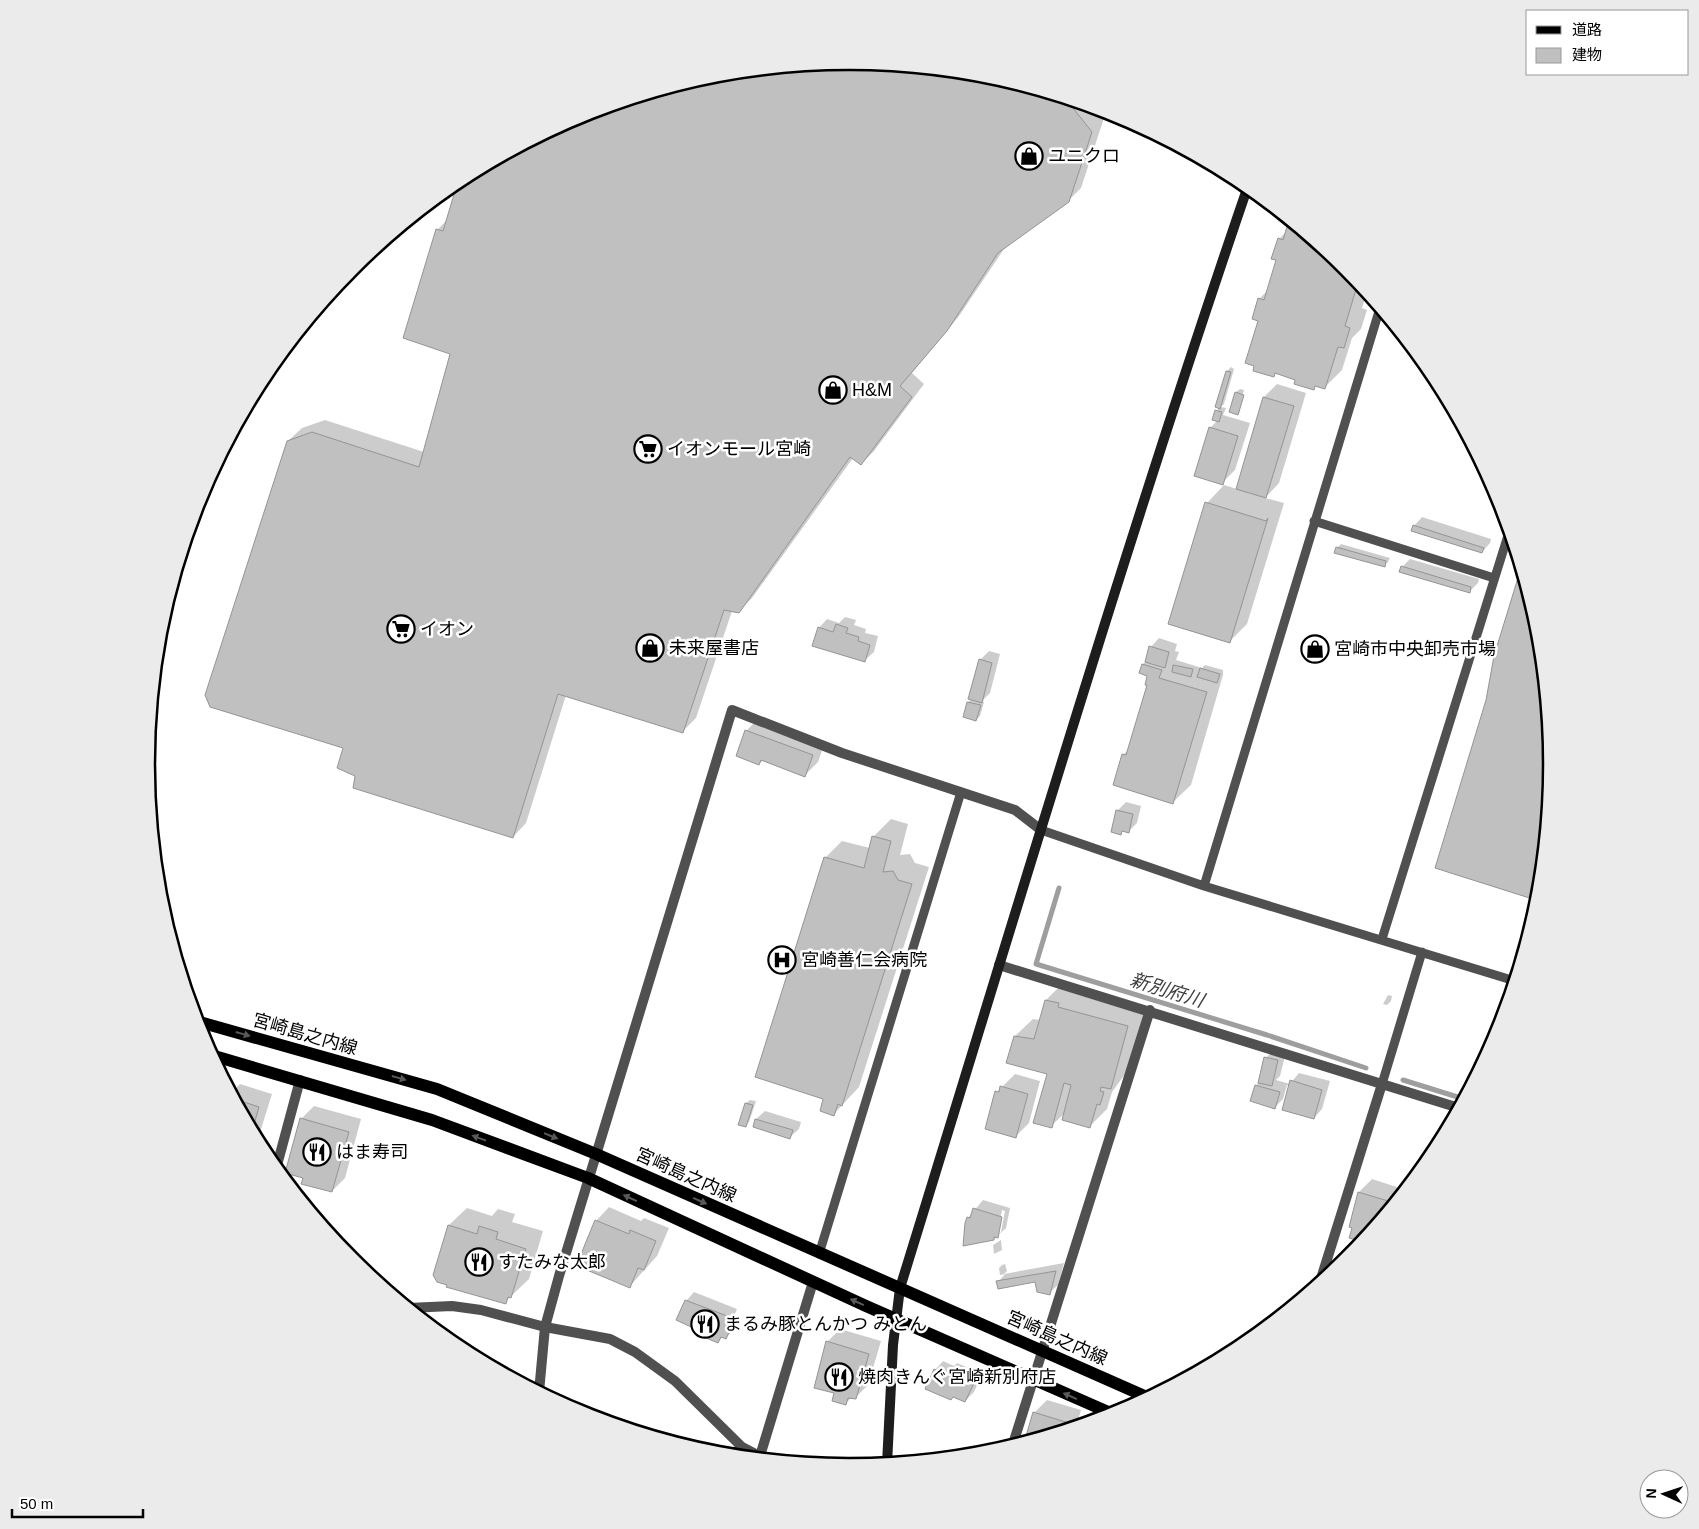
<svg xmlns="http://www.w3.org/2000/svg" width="1699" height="1529" font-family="Arial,'Noto Sans JP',sans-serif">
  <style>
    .shadow { fill: #0003; fill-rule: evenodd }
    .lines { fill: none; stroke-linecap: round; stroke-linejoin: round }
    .stream { stroke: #9e9e9e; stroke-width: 5 }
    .building { fill: #c0c0c0; stroke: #949494 }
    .lane { stroke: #505050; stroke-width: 9 }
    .street { stroke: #505050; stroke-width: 10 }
    .secondary { stroke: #1d1d1d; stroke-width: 10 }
    .primary { stroke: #000; stroke-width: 12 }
    .oneway { fill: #595959 }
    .labels { text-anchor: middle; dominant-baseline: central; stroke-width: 5; stroke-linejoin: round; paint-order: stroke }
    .poi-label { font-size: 18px; fill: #000; stroke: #fff; text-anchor: start }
    .street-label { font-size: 18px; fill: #000; stroke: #fff }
    .water-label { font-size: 19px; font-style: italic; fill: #3f3f3f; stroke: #fff }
    .rim { fill: none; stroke: #000; stroke-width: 2.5 }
  </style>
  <rect width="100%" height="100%" fill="#fff"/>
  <path class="shadow" d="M850 61 987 75 1096 108 1104 118 1081 188 1068 201 1006 246 959 316 912 373 924 384 874 451 861 464 853 458 752 598 738 612 732 611 696 718 683 731 566 695 526 823 513 837 357 776 344 747 288 441 302 428 325 420 424 452 452 354 437 230 448 219 459 181 581 115 713 75Z
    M1290 221 1347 267 1367 292 1362 308 1367 310 1361 329 1352 338 1342 370 1325 387 1317 385 1313 389 1297 379 1276 373 1273 376 1259 320V299L1269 289 1278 259 1279 239 1287 231Z
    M1231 367 1234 369 1224 404 1221 407 1226 408 1223 415 1250 423 1235 470 1222 483 1210 428 1218 420 1214 419 1219 407 1227 371Z
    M1277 384 1306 393 1279 483 1265 498 1284 503 1247 624 1229 642 1207 503 1224 485 1237 489 1264 397Z
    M1240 389 1244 390 1238 411H1241L1238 413 1236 392Z
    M1422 517 1491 539 1490 543 1482 552 1414 526Z
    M1341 544 1390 558 1388 562 1384 566 1337 548Z
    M1410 559 1479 579 1478 583 1469 592 1402 567Z
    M1522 571 1539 628 1553 765 1539 899 1436 868 1487 700 1496 656Z
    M845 617 856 620 854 625 866 629 865 633 878 636 874 652 865 660 819 628 827 619 839 623Z
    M1159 638 1177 644 1175 651 1179 652 1176 660 1202 668 1205 665 1223 670V675L1191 785 1173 802 1123 755 1129 749 1148 684 1149 675 1143 664 1146 661 1151 647Z
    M989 651 1000 654 990 693 982 701 984 702 980 716 976 720 968 702 972 699 980 660Z
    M759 718 825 742 818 762 805 775 763 760 759 764 746 731Z
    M1126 802 1141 806 1137 823 1129 831 1124 830 1120 833 1117 811Z
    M891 819 908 824 900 855 910 854 915 863 929 867 859 1087 834 1114 825 1099V858L842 841 870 848 873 837Z
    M1063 983 1145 1009 1128 1070 1112 1092 1107 1109 1090 1126 1065 1113 1051 1126 1048 1073 1015 1036 1033 1019 1040 1020 1046 1000Z
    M1388 995 1392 996 1391 1001 1387 1005 1383 1004Z
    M1274 1049 1286 1052 1280 1076 1276 1080 1290 1084 1299 1073 1330 1081 1322 1109 1314 1118 1289 1086 1287 1085 1283 1099 1275 1107 1252 1100 1266 1058Z
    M1015 1074 1040 1081 1029 1123 1016 1136 997 1092Z
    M240 1084 272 1094 257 1142 231 1093Z
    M750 1100 756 1101 749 1122 745 1125 746 1103Z
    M314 1106 361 1119 345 1178 332 1191 305 1177 301 1119Z
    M765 1111 801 1122 799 1129 790 1137 756 1119Z
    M1372 1179 1406 1190 1363 1241 1359 1192Z
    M983 1200 1010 1208 1006 1228 994 1239 968 1218ZM1002 1210 1005 1211 1001 1232 997 1235Z
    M609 1207 641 1221 644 1218 669 1228 657 1256 629 1287 581 1258 596 1221Z
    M467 1208 492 1216 498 1209 515 1214 512 1222 543 1231 529 1279 505 1302 449 1225Z
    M1001 1240 1002 1250 994 1254 993 1245Z
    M1064 1263 1058 1285 1049 1293 1036 1280 998 1282 1005 1274 1000 1275 999 1268 1002 1265 1005 1264 1007 1271 1004 1274Z
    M694 1292 737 1309 733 1319 738 1321 734 1329 726 1338 723 1336 718 1342 702 1331 686 1301Z
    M840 1329 881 1341 868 1385 855 1398 852 1397 846 1403 836 1392 827 1342Z
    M943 1361 954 1366 957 1363 982 1374 974 1392 965 1401 954 1396 951 1399 935 1370Z
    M1047 1400 1081 1410 1076 1427 1025 1443 1034 1413Z"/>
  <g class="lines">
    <path class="stream" d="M1059 888 1036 964 1267 1035 1366 1068
      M1403 1080 1464 1099"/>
  </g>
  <path class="building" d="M850 61 987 75 1065 98 1092 132 1069 202 998 253 947 331 900 386 912 397 861 465 850 457 739 613 724 610 683 733 558 694 513 838 353 788 355 776 337 768 343 748 210 707 205 695 287 441 312 432 419 467 450 354 403 338 436 229 443 231 458 181 464 182 465 176 581 115 713 75Z
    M1289 220 1347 267 1363 287 1357 286 1345 326 1350 328 1344 348 1338 347 1325 389 1315 386 1314 390 1294 384 1295 380 1275 373 1274 377 1253 371 1254 366 1245 363 1258 321 1252 319 1258 298 1264 300 1276 260 1271 259 1278 238 1283 240Z
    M1226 371 1231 372 1220 409 1215 407Z
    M1235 392 1244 395 1238 415 1229 412Z
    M1263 397 1294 406 1266 498 1236 489Z
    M1215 410 1222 412 1219 422 1212 420Z
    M1209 427 1238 436 1223 485 1194 476Z
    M1205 502 1266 521 1268 518 1230 643 1168 624Z
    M1413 525 1484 548 1482 553 1411 531Z
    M1336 547 1386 561 1385 567 1334 553Z
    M1401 566 1471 587 1470 593 1399 572Z
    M1521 568 1539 628 1553 765 1539 901 1435 868 1486 700 1494 656Z
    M836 624 848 628 846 633 859 637 858 641 870 645 865 662 812 646 818 627 833 632Z
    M1149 646 1169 652 1165 668 1145 662Z
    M979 659 992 663 982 703 968 699Z
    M1142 664 1162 670 1159 678 1207 692 1173 804 1113 785 1122 754 1126 755 1147 685H1145L1147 676 1139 673Z
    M1173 665 1193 669 1191 677 1172 672Z
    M1200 668 1220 674 1217 683 1197 677Z
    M967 702 981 705 976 721 963 717Z
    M745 730 813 755 805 777 761 760 759 765 736 756Z
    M1116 810 1133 814 1129 833 1122 831 1121 835 1111 832Z
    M872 836 891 841 883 872 893 871 898 880 912 884 842 1106 838 1104 834 1116 820 1111 823 1099 755 1077 824 857 864 868Z
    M1045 1000 1059 1003 1058 1007 1128 1026 1111 1089 1101 1087 1100 1091 1104 1092 1100 1105 1097 1104 1090 1128 1062 1120 1071 1085 1064 1083 1052 1128 1033 1123 1047 1074 1006 1063 1014 1036 1034 1039Z
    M1264 1057 1278 1060 1272 1086 1258 1083Z
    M1290 1080 1322 1090 1314 1119 1282 1110Z
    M1255 1085 1280 1092 1275 1109 1250 1101Z
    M1000 1086 1028 1094 1016 1138 985 1129 995 1091 999 1092Z
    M235 1099 259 1107 252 1131Z
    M745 1103 753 1105 746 1127 738 1125Z
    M300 1118 349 1132 332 1192 301 1184 303 1178 285 1173Z
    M755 1119 793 1130 790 1139 753 1127Z
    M1358 1192 1395 1203 1363 1242 1349 1238 1352 1228 1349 1227Z
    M973 1208 1002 1217 998 1238 994 1237V1240L963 1246 965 1223 967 1217 970 1218Z
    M595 1220 629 1234 630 1230 656 1241 644 1270 638 1268 630 1288 582 1268 585 1262 579 1259Z
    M448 1225 477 1234 479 1226 498 1232 496 1239 526 1249 511 1298 508 1297 506 1304 446 1287 447 1285 437 1282 433 1275Z
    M1056 1271 1050 1295 1037 1292 1035 1282 998 1289 996 1281Z
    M685 1300 730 1317 725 1327 730 1330 726 1339 721 1337 718 1343 699 1335 700 1331 676 1320Z
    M826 1341 869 1354 856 1399 848 1398 846 1405 832 1401 834 1393 814 1388Z
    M934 1369 946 1375 948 1371 974 1383 965 1402 953 1397 951 1400 925 1389Z
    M1033 1412 1069 1423 1067 1430 1024 1443Z"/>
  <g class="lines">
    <path class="lane" d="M1314 521 1494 578
      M1041 830 1204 886 1515 981
      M1204 886 1380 308
      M1382 939 1510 529
      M1382 1084 1422 952
      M819 1254 961 792"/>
    <path class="street" d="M999 965 1459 1108
      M276 1169 300 1080
      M1319 1285 1382 1084
      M408 1308 452 1306 481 1310 545 1327 610 1339 635 1352 675 1381 742 1447 767 1460
      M539 1392 545 1327 559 1276 732 710 842 753 1015 810 1041 830
      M1012 1447 1150 1010
      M731 1456 742 1447
      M760 1456 813 1282"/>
    <path class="secondary" d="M887 1464 893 1345 900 1288C1014 920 1123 551 1248 186"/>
    <path class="primary" d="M196 1021 437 1089 596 1154 1149 1398
      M211 1055 432 1120 588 1178 866 1306 1115 1415"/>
  </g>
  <defs><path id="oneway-solid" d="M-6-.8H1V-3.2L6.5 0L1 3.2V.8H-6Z" transform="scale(1.25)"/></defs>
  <g class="oneway">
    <use href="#oneway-solid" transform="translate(243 1034) rotate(16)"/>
    <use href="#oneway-solid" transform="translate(399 1078) rotate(16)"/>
    <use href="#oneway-solid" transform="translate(551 1136) rotate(22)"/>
    <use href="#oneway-solid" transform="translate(479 1138) rotate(-160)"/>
    <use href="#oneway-solid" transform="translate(630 1198) rotate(-155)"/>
    <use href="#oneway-solid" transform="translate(700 1201) rotate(24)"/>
    <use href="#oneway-solid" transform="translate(857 1302) rotate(-156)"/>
    <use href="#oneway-solid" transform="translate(1070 1396) rotate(-156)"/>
  </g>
  <defs>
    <g id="shop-ring" transform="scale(1.4375)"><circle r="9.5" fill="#fff" stroke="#000" stroke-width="1.5"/><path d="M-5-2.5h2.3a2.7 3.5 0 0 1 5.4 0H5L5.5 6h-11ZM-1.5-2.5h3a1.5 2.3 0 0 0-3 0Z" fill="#000"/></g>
    <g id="supermarket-ring" transform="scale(1.4375)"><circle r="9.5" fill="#fff" stroke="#000" stroke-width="1.5"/><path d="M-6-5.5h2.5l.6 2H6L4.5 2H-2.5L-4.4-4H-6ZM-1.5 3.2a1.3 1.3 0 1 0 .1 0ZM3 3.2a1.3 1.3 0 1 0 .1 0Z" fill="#000"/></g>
    <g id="hospital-ring" transform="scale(1.4375)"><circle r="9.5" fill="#fff" stroke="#000" stroke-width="1.5"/><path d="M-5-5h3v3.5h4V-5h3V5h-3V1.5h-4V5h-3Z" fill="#000"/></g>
    <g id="restaurant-ring" transform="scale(1.4375)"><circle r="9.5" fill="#fff" stroke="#000" stroke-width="1.5"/><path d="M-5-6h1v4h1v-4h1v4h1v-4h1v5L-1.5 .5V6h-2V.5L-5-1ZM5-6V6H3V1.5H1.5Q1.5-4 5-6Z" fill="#000"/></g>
  </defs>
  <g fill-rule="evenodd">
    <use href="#shop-ring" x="1029" y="156"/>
    <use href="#shop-ring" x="833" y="390"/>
    <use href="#supermarket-ring" x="648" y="449"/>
    <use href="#supermarket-ring" x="401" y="629"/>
    <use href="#shop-ring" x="650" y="648"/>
    <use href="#shop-ring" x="1315" y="649"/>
    <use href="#hospital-ring" x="782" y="960"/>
    <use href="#restaurant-ring" x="317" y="1152"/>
    <use href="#restaurant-ring" x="479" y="1262"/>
    <use href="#restaurant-ring" x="705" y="1324"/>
    <use href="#restaurant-ring" x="839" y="1377"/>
  </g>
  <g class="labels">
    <g class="poi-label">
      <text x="1048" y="156">ユニクロ</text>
      <text x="852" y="390">H&amp;M</text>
      <text x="667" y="449">イオンモール宮崎</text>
      <text x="420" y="629">イオン</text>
      <text x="669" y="648">未来屋書店</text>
      <text x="1334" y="649">宮崎市中央卸売市場</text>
      <text x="801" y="960">宮崎善仁会病院</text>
      <text x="336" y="1152">はま寿司</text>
      <text x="498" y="1262">すたみな太郎</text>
      <text x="724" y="1324">まるみ豚とんかつ みとん</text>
      <text x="858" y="1377">焼肉きんぐ宮崎新別府店</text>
    </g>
    <g class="street-label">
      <text transform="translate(305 1034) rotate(16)">宮崎島之内線</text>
      <text transform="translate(686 1175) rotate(24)">宮崎島之内線</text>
      <text transform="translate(1057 1338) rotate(24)">宮崎島之内線</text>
    </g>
    <g class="water-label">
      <text transform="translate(1167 990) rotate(17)">新別府川</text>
    </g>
  </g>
  <path d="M0 0H1699V1529H0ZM155 764a694 694 0 1 1 1388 0a694 694 0 1 1-1388 0Z" fill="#ebebeb" fill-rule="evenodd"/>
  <path class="rim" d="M155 764a694 694 0 1 1 1388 0a694 694 0 1 1-1388 0Z"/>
  <rect x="1526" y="10" width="162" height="65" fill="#ffffff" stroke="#999999"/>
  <rect x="1536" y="26" width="25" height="8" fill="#000000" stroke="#999999"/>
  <text x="1572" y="35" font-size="15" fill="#000000">道路</text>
  <rect x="1536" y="48" width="25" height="15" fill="#c0c0c0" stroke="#999999"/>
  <text x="1572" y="60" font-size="15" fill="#000000">建物</text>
  <g transform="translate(1664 1494) rotate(273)"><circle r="24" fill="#ffffff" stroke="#999999"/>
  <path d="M0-4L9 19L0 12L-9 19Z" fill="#000000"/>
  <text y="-8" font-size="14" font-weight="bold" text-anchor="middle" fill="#000000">N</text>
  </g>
  <path d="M12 1509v8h131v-8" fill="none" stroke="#000000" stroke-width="2.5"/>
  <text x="20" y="1509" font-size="15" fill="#000000" stroke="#ffffff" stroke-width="4" paint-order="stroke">50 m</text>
</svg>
